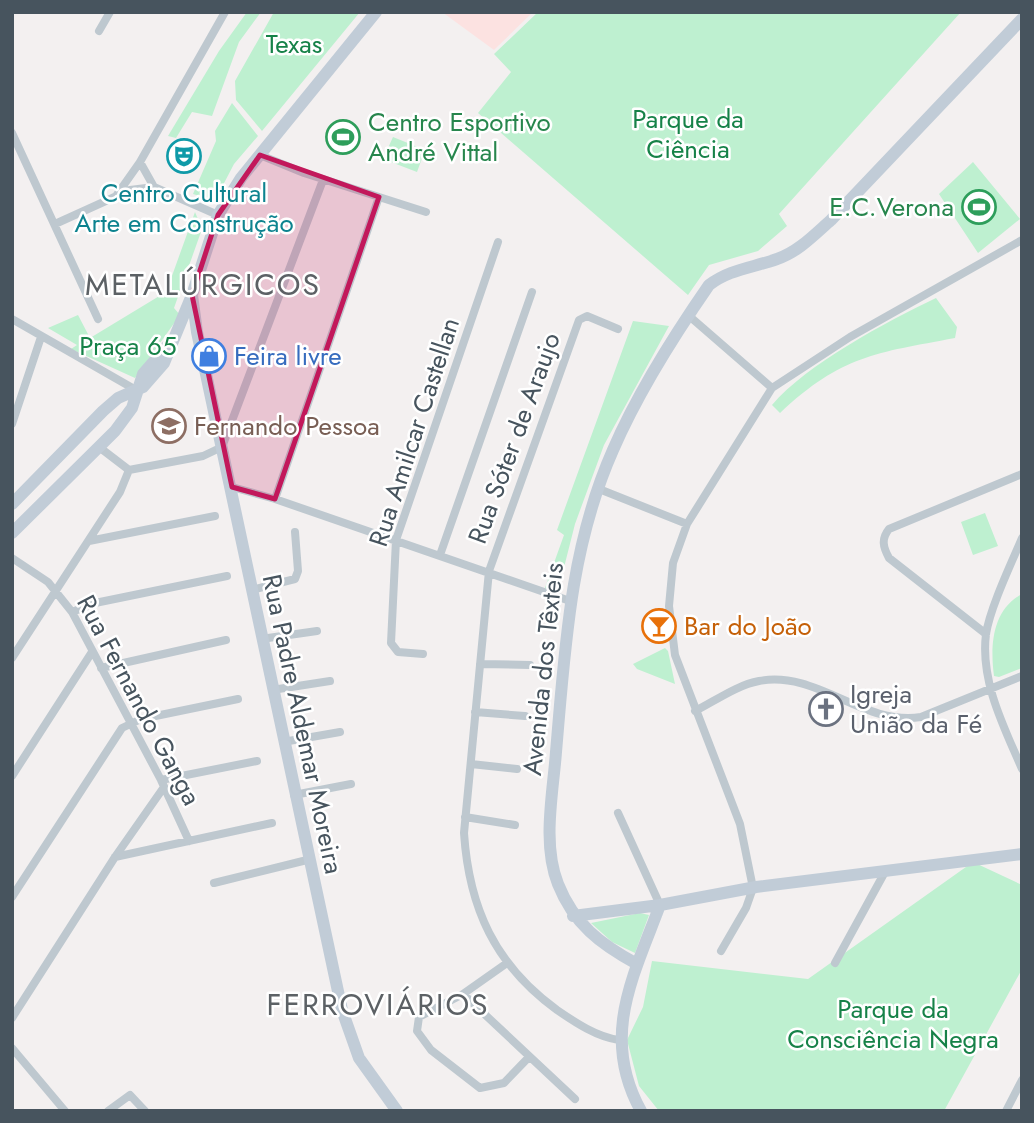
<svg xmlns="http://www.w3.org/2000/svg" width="1034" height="1123" font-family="Jost,sans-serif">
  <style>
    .medical { fill: #fce2e1 }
    .green { fill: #bef0d0 }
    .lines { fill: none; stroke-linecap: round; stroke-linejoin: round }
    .street { stroke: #bec8cf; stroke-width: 8 }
    .secondary { stroke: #c1ccd7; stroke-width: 12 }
    .marked { fill: #c2185b; fill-opacity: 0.2; stroke: #c2185b; stroke-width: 5; stroke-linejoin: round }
    .labels { text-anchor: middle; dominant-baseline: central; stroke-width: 5; stroke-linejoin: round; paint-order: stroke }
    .park-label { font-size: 26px; fill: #168248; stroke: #fff }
    .leisure-label { font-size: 26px; fill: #27864d; stroke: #fff; text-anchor: start }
    .culture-label { font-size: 26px; fill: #0d838f; stroke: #fff }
    .shop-label { font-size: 26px; fill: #366cbe; stroke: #fff; text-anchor: start }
    .education-label { font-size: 26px; fill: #785e54; stroke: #fff; text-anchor: start }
    .street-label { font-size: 26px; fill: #47545e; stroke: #fff }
    .food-label { font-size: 26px; fill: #c56008; stroke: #fff; text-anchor: start }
    .worship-label { font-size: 26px; fill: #5b616d; stroke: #fff; text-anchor: start }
    .quarter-label { font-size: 30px; letter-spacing: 2px; fill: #5c6165; stroke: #fff }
  </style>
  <rect width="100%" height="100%" fill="#f3f0f0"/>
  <path class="medical" d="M442 12H533L494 50Z"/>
  <path class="green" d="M247 12H261L239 42 212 116 192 112 176 138 168 136 219 51Z
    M274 12H360L262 131 236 100 235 81Z
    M538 12H961L779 214 787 226 758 251 709 265 688 295 478 113 511 72 494 54Z
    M232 103 258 136 234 164 222 187 210 199 193 194 216 141 215 131Z
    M393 137 425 150 417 172 383 159Z
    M973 162 1020 219 978 253 939 194Z
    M195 212 202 229 174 308 180 315 135 378 71 349 77 345 48 328 78 315 90 338 161 295 164 298Z
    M936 298 957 327 955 338C876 353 842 355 780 413L772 405C807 364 886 322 936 298Z
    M633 321 669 326 604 445 575 524 557 595 545 588 564 535 557 530Z
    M985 513 998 546 973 555 961 522Z
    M1022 594V668L999 677 994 676C990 646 992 610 1022 594Z
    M665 648 668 651 675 684 637 669 633 664Z
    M973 862 1022 885V969L944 1111H659L639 1086 627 1040 643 1007 652 961 808 979Z
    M640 913 649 915 635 953 612 942 591 923Z"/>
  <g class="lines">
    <path class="street" d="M99 31 110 12
      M12 133 98 319
      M260 155 304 173 426 212
      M154 187 140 162 225 12
      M116 196 140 162
      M55 224 130 190 154 187 218 215
      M688 315 772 388
      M12 319 136 390
      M618 329 587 316 579 320 489 571 464 833C469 908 495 965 557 1010 576 1023 597 1037 619 1040
      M12 424 41 337
      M99 447 129 470
      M129 470 203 456 222 447 323 180
      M232 487 275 499 570 601
      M599 489 687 524
      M275 499 379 197
      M1022 538C1011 564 990 608 986 634 980 681 1004 727 1022 769
      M89 541 215 516
      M440 555 532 292
      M12 558 48 582 72 612 161 780 189 841
      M252 590 295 579 298 571 295 532
      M72 612 95 603 227 576
      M986 634 889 558C883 547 881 539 889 529L1022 474
      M261 639 317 631
      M423 654 398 652 391 643 396 540 498 242
      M12 658 120 492 129 470
      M480 664 530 665
      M101 668 226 640
      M272 690 330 681
      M695 711C715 701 737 685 759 681 818 670 862 726 921 717L1022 676
      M475 712 525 716
      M283 742 340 732
      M471 764 517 769
      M12 776 92 652
      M161 780 257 761
      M294 795 351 784
      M618 813 660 905
      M465 817 515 825
      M115 857 272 823
      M214 883 307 860
      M12 897 122 728 141 719 238 699
      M721 951 746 908 753 888 740 824 675 655 669 606 673 563 687 524 772 388 850 337 1022 240
      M507 963 463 994 419 1017 417 1031 431 1050 480 1088 504 1083 529 1057
      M835 963 886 870
      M463 994 575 1099
      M12 1018 115 857 164 787
      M12 1048 65 1111
      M108 1111 130 1095 145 1111
      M1006 1111 1022 1080"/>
    <path class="secondary" d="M192 295 197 332 342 1010 359 1058 397 1111
      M12 504 103 411 118 398 143 387 164 363 192 295 218 215 241 178 376 12
      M12 533 115 431 132 408 143 374 170 343
      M573 916 660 905 756 887 1022 854
      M637 964C600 944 574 924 558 884 542 844 553 793 556 752 565 648 570 547 613 450 638 392 673 337 709 285 730 269 752 268 777 259 798 252 814 235 831 220L1022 19
      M641 1111C600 1037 633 977 660 905"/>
  </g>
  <path class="marked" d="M260 155 379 197 275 499 232 487 192 295 218 215Z"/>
  <defs>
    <g id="stadium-ring" transform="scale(1.75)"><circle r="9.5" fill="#fff" stroke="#2e9e5b" stroke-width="1.5"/><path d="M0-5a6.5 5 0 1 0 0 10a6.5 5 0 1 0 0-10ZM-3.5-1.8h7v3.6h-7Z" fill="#2e9e5b"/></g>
    <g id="theatre-ring" transform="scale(1.75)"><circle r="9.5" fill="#fff" stroke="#0f9aa8" stroke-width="1.5"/><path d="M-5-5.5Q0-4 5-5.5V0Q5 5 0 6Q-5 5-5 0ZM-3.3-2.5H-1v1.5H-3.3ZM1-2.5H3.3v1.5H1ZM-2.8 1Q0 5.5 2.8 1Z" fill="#0f9aa8"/></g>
    <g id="shop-ring" transform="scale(1.75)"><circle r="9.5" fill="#fff" stroke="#3f7fe0" stroke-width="1.5"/><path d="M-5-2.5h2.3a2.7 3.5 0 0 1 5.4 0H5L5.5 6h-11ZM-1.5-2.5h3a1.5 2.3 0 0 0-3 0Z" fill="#3f7fe0"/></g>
    <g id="school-ring" transform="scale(1.75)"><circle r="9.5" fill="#fff" stroke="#8d6e63" stroke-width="1.5"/><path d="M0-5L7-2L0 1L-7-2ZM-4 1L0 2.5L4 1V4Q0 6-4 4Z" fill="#8d6e63"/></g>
    <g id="bar-ring" transform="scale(1.75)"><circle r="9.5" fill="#fff" stroke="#e8710a" stroke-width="1.5"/><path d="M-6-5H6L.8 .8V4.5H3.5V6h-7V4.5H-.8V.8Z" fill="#e8710a"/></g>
    <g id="church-ring" transform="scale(1.75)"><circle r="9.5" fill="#fff" stroke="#6b7280" stroke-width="1.5"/><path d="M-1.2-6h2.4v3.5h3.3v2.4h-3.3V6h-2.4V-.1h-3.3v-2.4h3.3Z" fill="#6b7280"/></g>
  </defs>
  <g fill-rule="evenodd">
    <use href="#stadium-ring" x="343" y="137"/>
    <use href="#theatre-ring" x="184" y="156"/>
    <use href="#stadium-ring" x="979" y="207"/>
    <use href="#shop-ring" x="209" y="356"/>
    <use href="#school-ring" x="169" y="426"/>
    <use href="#bar-ring" x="659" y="626"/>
    <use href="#church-ring" x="826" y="709"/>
  </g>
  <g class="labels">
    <g class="park-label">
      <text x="294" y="44">Texas</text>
      <text x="688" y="119">Parque da<tspan x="688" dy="30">Ciência</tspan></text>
      <text x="128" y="346">Praça 65</text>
      <text x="893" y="1009">Parque da<tspan x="893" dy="30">Consciência Negra</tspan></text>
    </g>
    <g class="leisure-label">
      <text x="368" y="122">Centro Esportivo<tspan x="368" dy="30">André Vittal</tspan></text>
      <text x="954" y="207" text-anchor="end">E.C.Verona</text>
    </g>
    <g class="culture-label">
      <text x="184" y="193">Centro Cultural<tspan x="184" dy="30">Arte em Construção</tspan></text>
    </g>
    <g class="shop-label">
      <text x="234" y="356">Feira livre</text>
    </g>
    <g class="education-label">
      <text x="194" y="426">Fernando Pessoa</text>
    </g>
    <g class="street-label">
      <text transform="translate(414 432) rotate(-72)">Rua Amilcar Castellan</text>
      <text transform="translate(514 438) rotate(-70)">Rua Sóter de Araujo</text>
      <text transform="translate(543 669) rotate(-84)">Avenida dos Têxteis</text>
      <text transform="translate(139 700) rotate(62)">Rua Fernando Ganga</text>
      <text transform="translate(303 724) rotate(78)">Rua Padre Aldemar Moreira</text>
    </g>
    <g class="food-label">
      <text x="684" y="626">Bar do João</text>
    </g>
    <g class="worship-label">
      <text x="850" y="694">Igreja<tspan x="850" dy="30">União da Fé</tspan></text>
    </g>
    <g class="quarter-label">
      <text x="203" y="284">METALÚRGICOS</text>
      <text x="378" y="1004">FERROVIÁRIOS</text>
    </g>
  </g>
  <rect width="1034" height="1123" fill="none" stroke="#47545e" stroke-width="28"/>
</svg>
